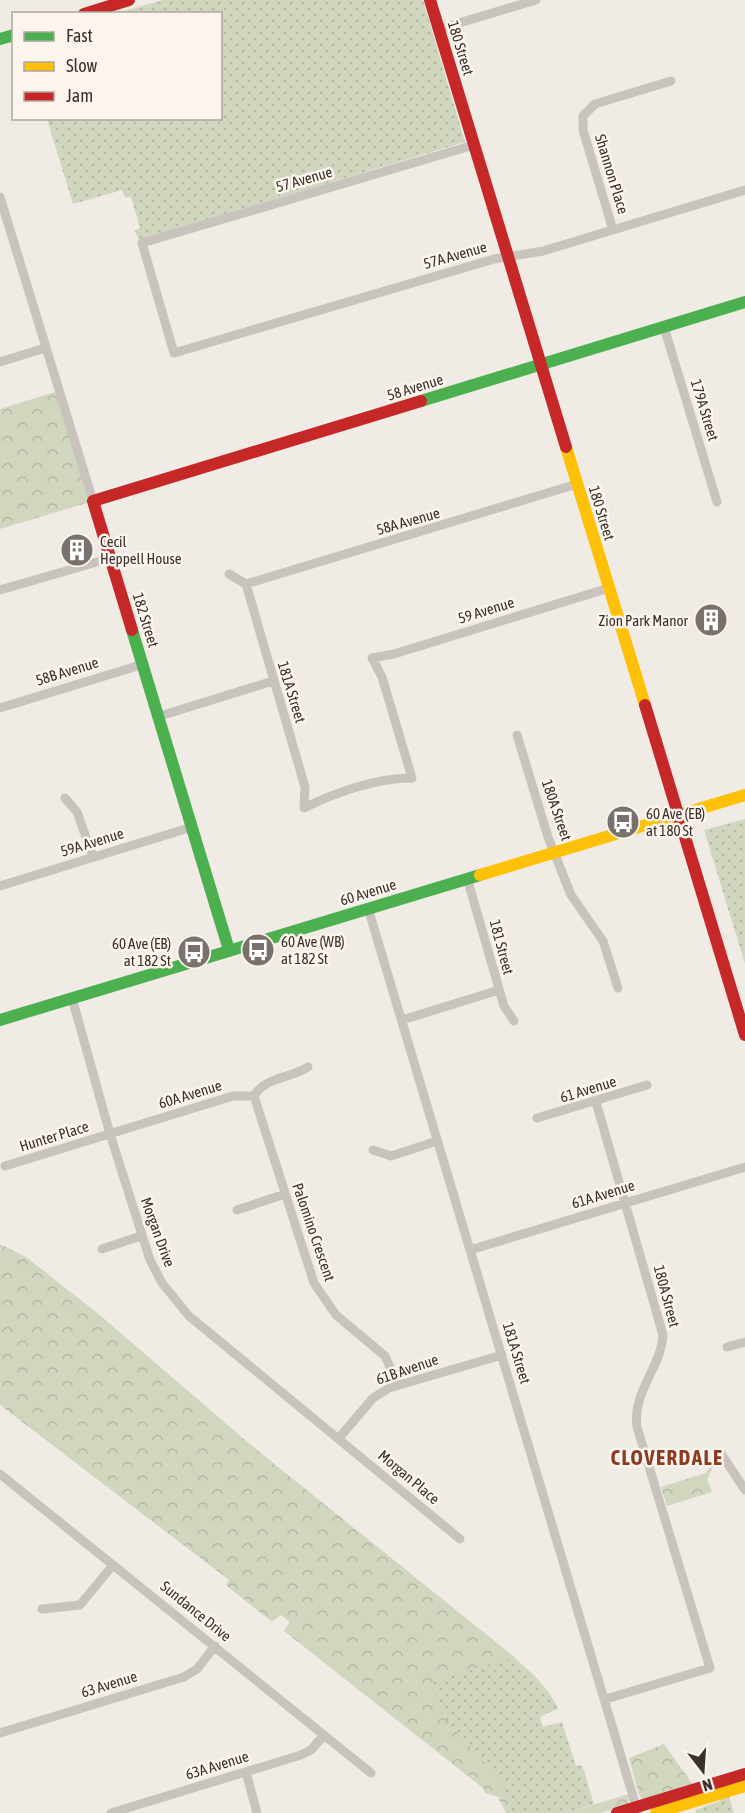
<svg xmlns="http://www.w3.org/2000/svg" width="745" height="1813" font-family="'Asap Condensed',sans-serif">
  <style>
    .grass { fill: url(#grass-dots) }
    .park { fill: url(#park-crowns) }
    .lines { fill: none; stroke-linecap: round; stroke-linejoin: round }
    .street { stroke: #c9c3be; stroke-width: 9 }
    .fast { stroke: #4caf50; stroke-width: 12 }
    .slow { stroke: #ffc107; stroke-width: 12 }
    .jam { stroke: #c62828; stroke-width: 12 }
    .labels { text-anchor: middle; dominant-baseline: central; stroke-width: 5; stroke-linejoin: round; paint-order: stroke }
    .street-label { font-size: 15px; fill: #3b302b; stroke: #fbf5ee }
    .poi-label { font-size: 15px; fill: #3b302b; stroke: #fbf5ee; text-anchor: start }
    .district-label { font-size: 21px; font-weight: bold; letter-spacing: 1.5px; fill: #8c3b22; stroke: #fbf5ee }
  </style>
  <defs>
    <pattern id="grass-dots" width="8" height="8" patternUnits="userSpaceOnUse" patternTransform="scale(1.5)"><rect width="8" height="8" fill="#d1d6bf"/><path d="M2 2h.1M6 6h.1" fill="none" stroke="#b4b8a4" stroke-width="1.8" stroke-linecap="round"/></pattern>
    <pattern id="park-crowns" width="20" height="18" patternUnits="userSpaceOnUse" patternTransform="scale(1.5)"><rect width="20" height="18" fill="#d1d6bf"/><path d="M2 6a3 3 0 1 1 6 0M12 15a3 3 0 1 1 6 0" fill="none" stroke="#b4b8a4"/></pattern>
  </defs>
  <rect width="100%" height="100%" fill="#f0ebe5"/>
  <path class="grass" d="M163 0H423L465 142 139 240 135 231 140 228 131 197H125L122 190 73 204 47 119 220 118V14L117 13Z
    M745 819V964L704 830Z
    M265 1457 514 1657C531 1673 549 1687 558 1709L543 1715 540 1719 543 1727 562 1722 576 1766 582 1765 594 1804 566 1813H511L504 1791 244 1486Z
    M728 1794 734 1813H696L695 1810 720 1801V1797Z"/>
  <path class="park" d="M55 392 90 502 0 529V409Z
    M0 1244 26 1257 101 1316 246 1441 514 1657 432 1682 442 1715 501 1781 511 1813H506L498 1797 485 1793 483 1788 284 1631 290 1622 281 1615 272 1622 226 1585 229 1580 0 1405Z
    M712 1463 714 1465 707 1479 712 1492 667 1506 661 1487 706 1473Z
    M664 1744 694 1786 644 1800 639 1795 629 1758Z
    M629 1794 628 1805 601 1813H566Z"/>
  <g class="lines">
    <path class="street" d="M439 29 536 0
      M474 145 142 243 174 353 494 259 543 251 745 190
      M0 197 93 501
      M613 230 583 130V116L595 104 671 81
      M664 327 717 502
      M0 362 45 348
      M229 574 246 584
      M246 584 577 484
      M246 584 305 787 304 808
      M0 590 111 558
      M0 708 144 664
      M160 716 273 681
      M517 735 548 837 571 895 603 941 618 988
      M65 798 77 812 93 857
      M304 808C336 792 377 778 412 778L382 677 372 658 394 654 609 588
      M467 878 504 1006 514 1021
      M0 886 192 827
      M368 908 638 1813
      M72 998 110 1134 150 1260 162 1283 189 1316 460 1539
      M402 1020 499 990
      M254 1096 314 1283 336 1315 385 1356 398 1385
      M254 1096C264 1077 292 1078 308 1067
      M596 1102 663 1335C661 1368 632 1392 637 1427L710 1668 606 1699
      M537 1118 647 1085
      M373 1150 391 1156 437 1141
      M5 1166 233 1096H254
      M237 1210 285 1194
      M102 1249 141 1236
      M470 1250 745 1167
      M727 1347 745 1342
      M339 1438 373 1398 389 1388 502 1355
      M720 1452 745 1490
      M0 1474 371 1773
      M42 1609 80 1605 113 1565
      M0 1733 184 1677 197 1669 215 1646
      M246 1772 257 1813
      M111 1813 301 1755 311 1750 324 1735"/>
    <path class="fast" d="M0 39 14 35
      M421 401 745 302
      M132 630 229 950
      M0 1020 480 875"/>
    <path class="slow" d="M566 447 645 705
      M480 875 745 795
      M656 1813 745 1786"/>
    <path class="jam" d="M430 0 566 447
      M84 14 129 0
      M132 630 93 501 421 401
      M645 705 745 1035
      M617 1813 745 1774"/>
  </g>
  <defs>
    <g id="building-disc" transform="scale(1.725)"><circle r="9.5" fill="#7a716c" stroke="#fbf5ee"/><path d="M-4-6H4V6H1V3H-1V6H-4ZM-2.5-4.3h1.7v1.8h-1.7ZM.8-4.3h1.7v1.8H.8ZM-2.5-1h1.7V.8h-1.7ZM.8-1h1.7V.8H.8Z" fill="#fff"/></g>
    <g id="bus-disc" transform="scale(1.725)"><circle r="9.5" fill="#7a716c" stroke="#fbf5ee"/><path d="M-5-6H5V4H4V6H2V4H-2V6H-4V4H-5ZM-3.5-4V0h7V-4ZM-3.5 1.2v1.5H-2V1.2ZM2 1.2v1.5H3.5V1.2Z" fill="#fff"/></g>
  </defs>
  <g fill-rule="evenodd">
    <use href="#building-disc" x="77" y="550"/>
    <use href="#building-disc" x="711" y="620"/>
    <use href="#bus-disc" x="623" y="822"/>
    <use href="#bus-disc" x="258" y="950"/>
    <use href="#bus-disc" x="194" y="952"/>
  </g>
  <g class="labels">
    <g class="street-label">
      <text transform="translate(461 48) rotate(73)">180 Street</text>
      <text transform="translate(612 174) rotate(73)">Shannon Place</text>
      <text transform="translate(304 179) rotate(-16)">57 Avenue</text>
      <text transform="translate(455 255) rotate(-16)">57A Avenue</text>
      <text transform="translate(415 387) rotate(-17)">58 Avenue</text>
      <text transform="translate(705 410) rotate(73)">179A Street</text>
      <text transform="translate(602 513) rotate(73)">180 Street</text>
      <text transform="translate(408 521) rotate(-16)">58A Avenue</text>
      <text transform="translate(486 610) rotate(-17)">59 Avenue</text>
      <text transform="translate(146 620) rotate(73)">182 Street</text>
      <text transform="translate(67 671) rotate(-17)">58B Avenue</text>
      <text transform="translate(292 692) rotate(73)">181A Street</text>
      <text transform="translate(557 810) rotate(71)">180A Street</text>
      <text transform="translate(92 842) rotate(-17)">59A Avenue</text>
      <text transform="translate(368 892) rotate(-17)">60 Avenue</text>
      <text transform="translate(502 947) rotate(75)">181 Street</text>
      <text transform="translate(588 1089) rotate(-17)">61 Avenue</text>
      <text transform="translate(190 1094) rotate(-17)">60A Avenue</text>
      <text transform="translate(54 1136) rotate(-17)">Hunter Place</text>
      <text transform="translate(603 1194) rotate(-17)">61A Avenue</text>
      <text transform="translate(158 1232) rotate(70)">Morgan Drive</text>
      <text transform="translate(314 1232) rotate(71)">Palomino Crescent</text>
      <text transform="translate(667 1296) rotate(75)">180A Street</text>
      <text transform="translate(517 1353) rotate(73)">181A Street</text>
      <text transform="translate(407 1369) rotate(-19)">61B Avenue</text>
      <text transform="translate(409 1477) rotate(40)">Morgan Place</text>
      <text transform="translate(196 1611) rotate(39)">Sundance Drive</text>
      <text transform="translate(109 1684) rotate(-17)">63 Avenue</text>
      <text transform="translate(217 1765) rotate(-17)">63A Avenue</text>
    </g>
    <g class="poi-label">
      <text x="100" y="541">Cecil<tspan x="100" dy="17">Heppell House</tspan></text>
      <text x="688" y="620" text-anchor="end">Zion Park Manor</text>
      <text x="646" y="813">60 Ave (EB)<tspan x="646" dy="17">at 180 St</tspan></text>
      <text x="281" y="941">60 Ave (WB)<tspan x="281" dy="17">at 182 St</tspan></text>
      <text x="171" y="943" text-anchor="end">60 Ave (EB)<tspan x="171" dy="17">at 182 St</tspan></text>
    </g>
    <g class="district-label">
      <text x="667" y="1457">CLOVERDALE</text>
    </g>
  </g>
  <rect x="12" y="12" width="210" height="108" fill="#fbf5ee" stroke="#aea6a0" stroke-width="1.5"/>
  <rect x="24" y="32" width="30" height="9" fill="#4caf50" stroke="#aea6a0" stroke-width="1.5"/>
  <text x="66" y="42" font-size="18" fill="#3b302b">Fast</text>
  <rect x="24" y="62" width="30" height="9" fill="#ffc107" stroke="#aea6a0" stroke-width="1.5"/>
  <text x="66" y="72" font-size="18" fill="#3b302b">Slow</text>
  <rect x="24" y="92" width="30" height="9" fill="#c62828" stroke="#aea6a0" stroke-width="1.5"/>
  <text x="66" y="102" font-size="18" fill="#3b302b">Jam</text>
  <g transform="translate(703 1771) rotate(163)" stroke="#fbf5ee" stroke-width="4.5" paint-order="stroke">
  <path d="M0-4.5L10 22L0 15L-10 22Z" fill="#3b302b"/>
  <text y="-9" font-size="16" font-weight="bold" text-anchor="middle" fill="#3b302b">N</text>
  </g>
</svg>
